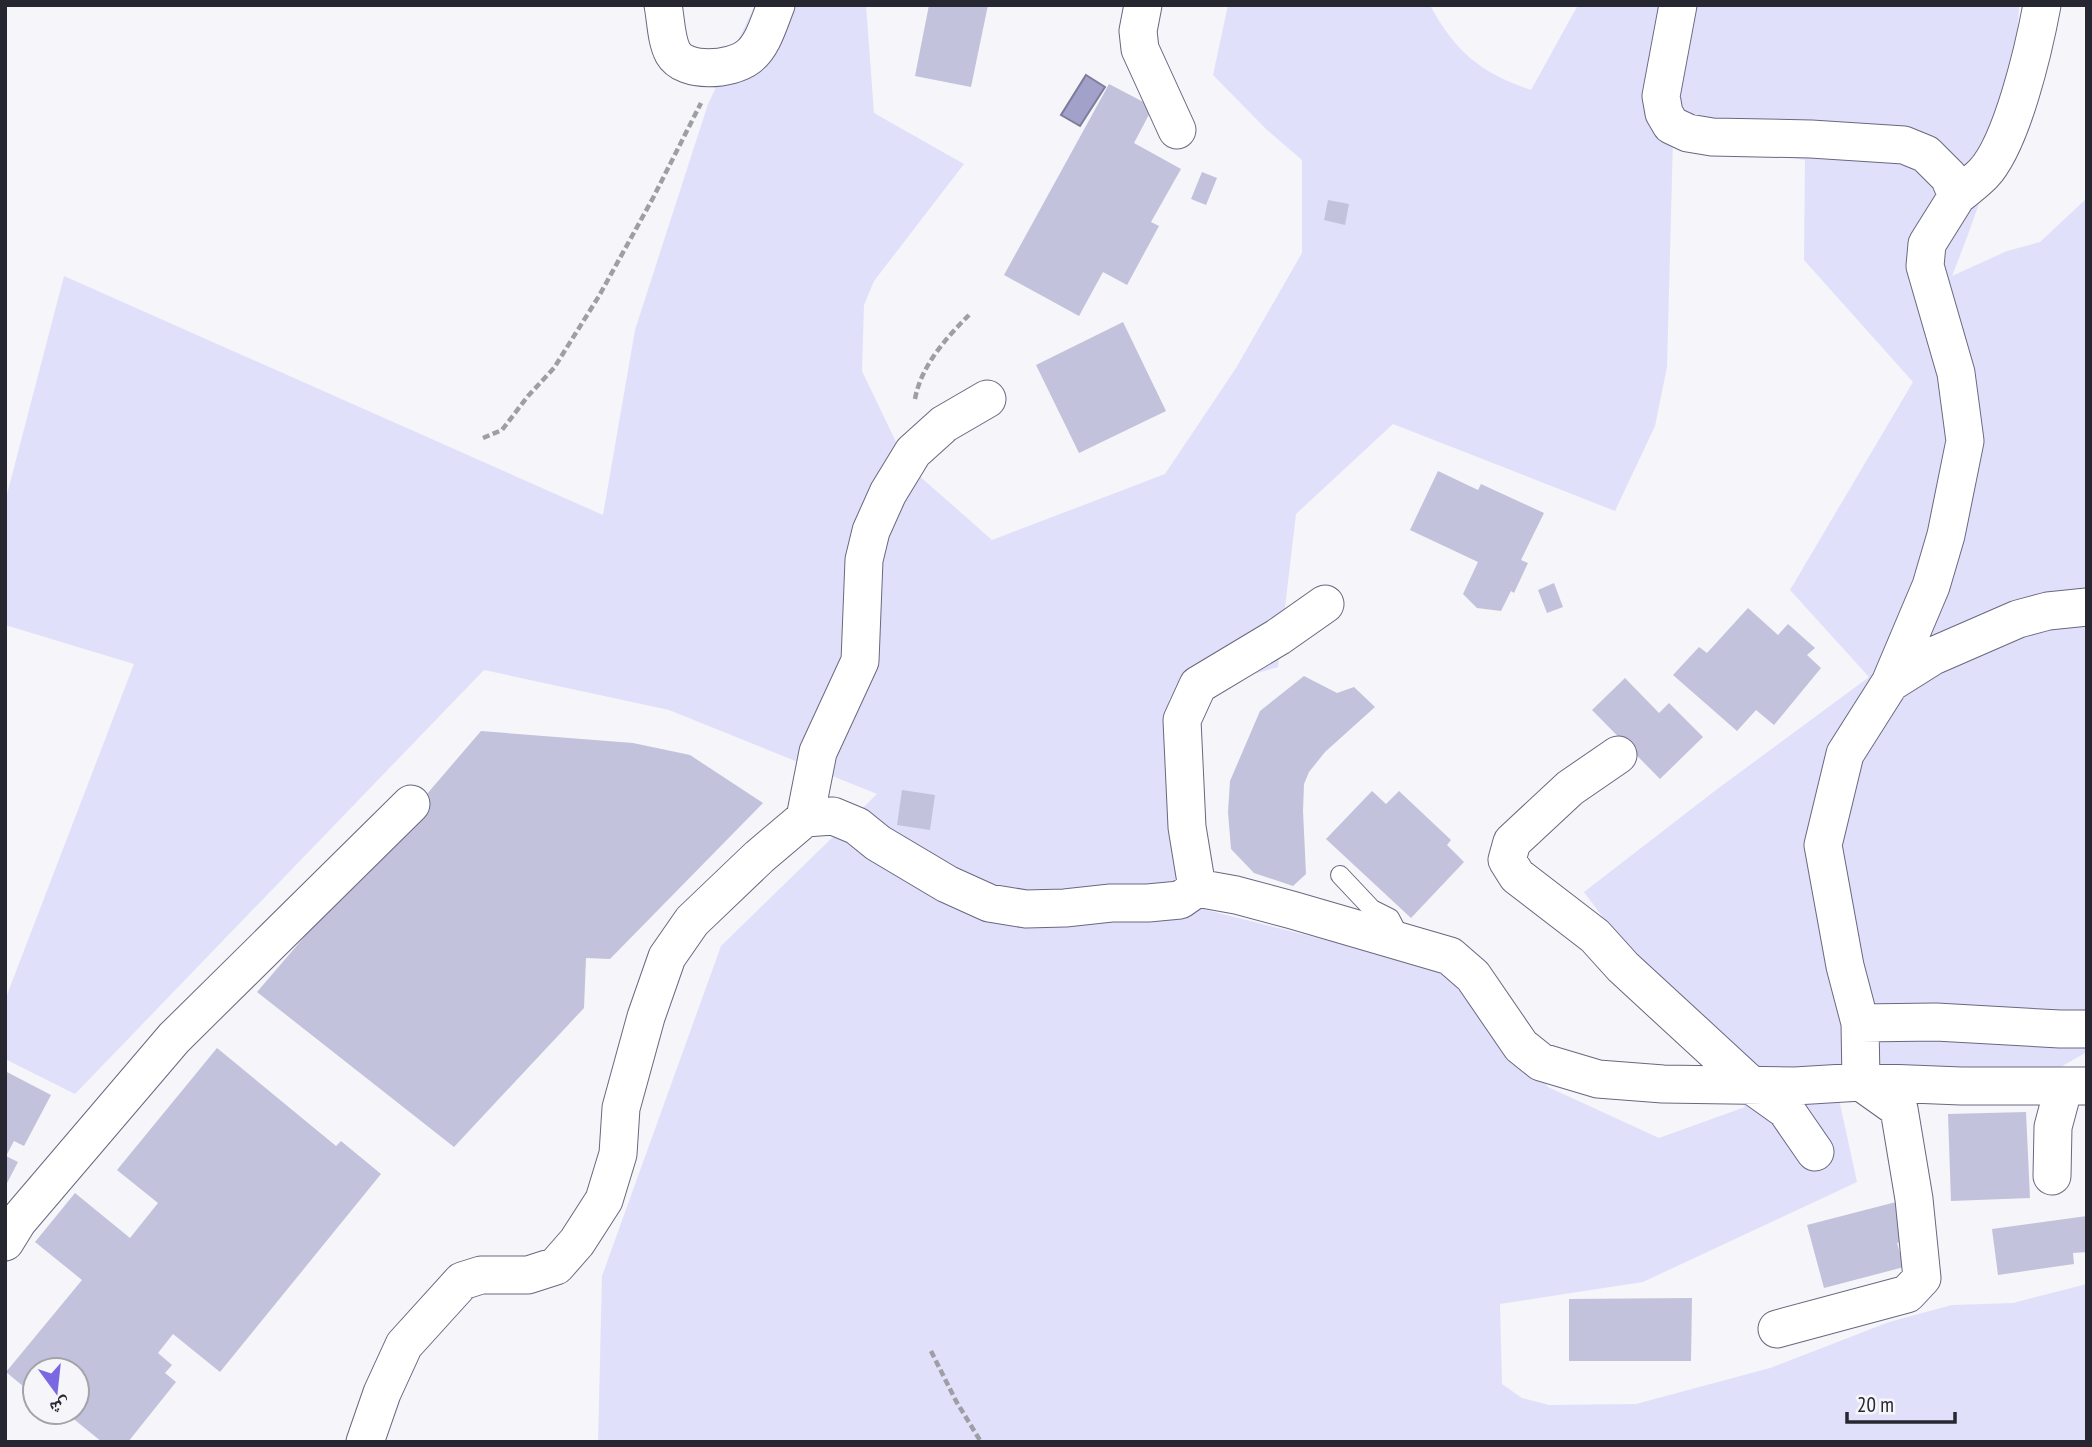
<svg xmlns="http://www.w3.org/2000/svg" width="2092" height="1447" font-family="'PT Sans Narrow','Noto Naskh Arabic',sans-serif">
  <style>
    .green { fill: #e0e0fb; fill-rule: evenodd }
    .water { fill: #a2a1c9; stroke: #7d7c9b; stroke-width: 2 }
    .building { fill: #c2c2dc }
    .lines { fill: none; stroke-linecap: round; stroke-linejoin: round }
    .lane-casing { stroke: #686880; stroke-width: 20 }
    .street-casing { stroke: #686880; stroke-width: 39 }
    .path { stroke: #9e9ea5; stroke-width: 4.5; stroke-dasharray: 7 3.5; stroke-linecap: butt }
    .lane { stroke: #fff; stroke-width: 18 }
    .street { stroke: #fff; stroke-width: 37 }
  </style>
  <rect width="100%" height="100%" fill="#f5f5fa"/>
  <path class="green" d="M755 5H866L874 113 964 164 874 281 864 305 862 371 907 465 992 540 1165 474 1236 368 1302 253V160L1267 130 1213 75 1228 5H1430C1455 52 1481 73 1531 90L1578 5H2019C2016 99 1987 189 1952 276L2007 251 2040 242 2087 198V1052L2043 1077 1832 1067 1857 1182 1643 1282 1500 1304 1502 1384 1522 1398 1549 1405 1636 1404 1770 1368 1889 1322 1952 1305 2013 1303 2087 1284V1442H598L602 1276 721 946 877 794 669 710 484 670 75 1094 5 1059V1000L134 664 5 625V502L64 276 603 515 635 330 708 104ZM1673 139 1805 160 1804 260 1913 382 1790 590 1869 677 1716 790 1584 892 1745 1107 1659 1138 1548 1087 1465 975 1191 906 1169 699 1278 667 1296 514 1393 424 1615 511 1655 426 1667 367Z"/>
  <path class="water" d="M1086 75 1105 87 1080 126 1061 115Z"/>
  <path class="building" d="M929 5H988L971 87 915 76Z
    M1109 84 1153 107 1134 143 1181 169 1151 222 1159 226 1127 285 1103 272 1079 316 1004 275Z
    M1202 172 1217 178 1206 205 1191 199Z
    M1328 200 1349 204 1345 225 1324 220Z
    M1123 322 1166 411 1079 453 1036 365Z
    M1438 471 1478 490 1481 484 1544 513 1521 560 1528 563 1514 593 1511 591 1501 611 1477 608 1463 594 1478 562 1410 530Z
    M1554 583 1563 607 1547 613 1538 590Z
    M1748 608 1778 635 1788 624 1815 648 1807 655 1821 668 1774 725 1756 710 1737 731 1673 675 1699 647 1707 653Z
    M1304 676 1337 693 1354 687 1375 707 1325 752 1309 772 1304 784 1303 811 1306 874 1293 886 1254 873 1231 849 1228 812 1230 781 1260 711Z
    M1625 678 1659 713 1669 703 1703 737 1660 779 1592 710Z
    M481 731 633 743 690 755 763 803 610 959 586 958 584 1008 454 1147 257 992Z
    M902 790 935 795 930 830 897 825Z
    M1372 791 1386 804 1399 791 1451 840 1447 845 1464 862 1411 918 1326 839Z
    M217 1048 336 1146 341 1141 381 1174 220 1372 173 1334 158 1353 172 1365 165 1373 176 1382 128 1442H102L65 1412H77V1370H35V1396L6 1372 82 1280 35 1242 75 1193 130 1238 158 1203 117 1170Z
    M5 1071 51 1095 24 1146 14 1141 6 1156 18 1162 5 1187Z
    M2026 1112 2030 1198 1951 1201 1948 1114Z
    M1896 1202 1906 1240 1897 1243 1904 1267 1824 1288 1807 1225Z
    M2087 1216V1252L2073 1253 2074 1264 1998 1275 1992 1229Z
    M1692 1298 1691 1361H1569V1299Z"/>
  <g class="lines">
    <g class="lane-casing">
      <path id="lane" d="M1340 875 1372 909 1390 918 1401 939"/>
    </g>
    <g class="street-casing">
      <path id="street" d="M663 5C666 20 666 40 673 53 685 74 731 70 748 57 763 46 769 22 776 5
        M1143 5 1138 31 1140 49 1177 130
        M1678 5 1661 96 1664 113 1671 125 1688 133 1712 137 1811 139 1904 145 1926 154 1949 177 1957 196 1927 244 1925 266 1956 373 1965 441 1946 535 1931 586 1890 683 1845 754 1823 845 1845 966 1860 1023 1861 1082 1899 1109 1914 1199 1922 1278 1907 1294 1777 1329
        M1957 196C1966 189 1975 182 1983 174 2012 144 2034 48 2042 5
        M1325 604 1278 637 1198 685 1182 720 1187 827 1197 888 1236 895 1292 910 1450 956 1473 976 1521 1046 1541 1062 1598 1079 1663 1084 1795 1086 1861 1082 1961 1086H2087
        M1890 683 1933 656 2018 619 2048 611 2087 607
        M1618 755 1570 788 1512 842 1507 860 1517 876 1595 936 1623 967 1751 1085 1786 1110 1815 1152
        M805 818 818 752 860 661 864 560 871 531 888 493 913 452 944 424 987 399
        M1860 1023 1936 1022 2060 1029H2087
        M2052 1176 2053 1127 2064 1086
        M5 1242 18 1221 174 1038 411 804
        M365 1442 382 1393 404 1345 462 1281 481 1275H528L556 1266 577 1242 604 1200 618 1154 621 1108 646 1017 667 957 692 921 759 857 805 818 833 816 857 826 878 843 947 884 989 903 1026 909 1065 908 1111 903H1148L1180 900 1197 888"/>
    </g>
    <path class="path" d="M915 399C921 366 946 338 969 315
      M483 438 502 430 528 396 554 368 599 296 653 198 701 103
      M931 1351 956 1401 981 1442"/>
    <use href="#lane" class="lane"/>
    <use href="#street" class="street"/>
  </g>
  <rect width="2092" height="1447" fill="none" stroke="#272731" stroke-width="14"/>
  <g transform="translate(56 1391) rotate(165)"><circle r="33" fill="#f5f5fa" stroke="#a3a3aa" stroke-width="2"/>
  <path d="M0-5L12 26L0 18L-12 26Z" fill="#7a68e3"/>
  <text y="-10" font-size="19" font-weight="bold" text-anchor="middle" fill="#272731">ش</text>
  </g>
  <path d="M1847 1412v10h108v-10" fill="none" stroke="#272731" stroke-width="3.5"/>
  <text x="1857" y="1412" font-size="21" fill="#272731" stroke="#f5f5fa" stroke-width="5" paint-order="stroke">20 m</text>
</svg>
